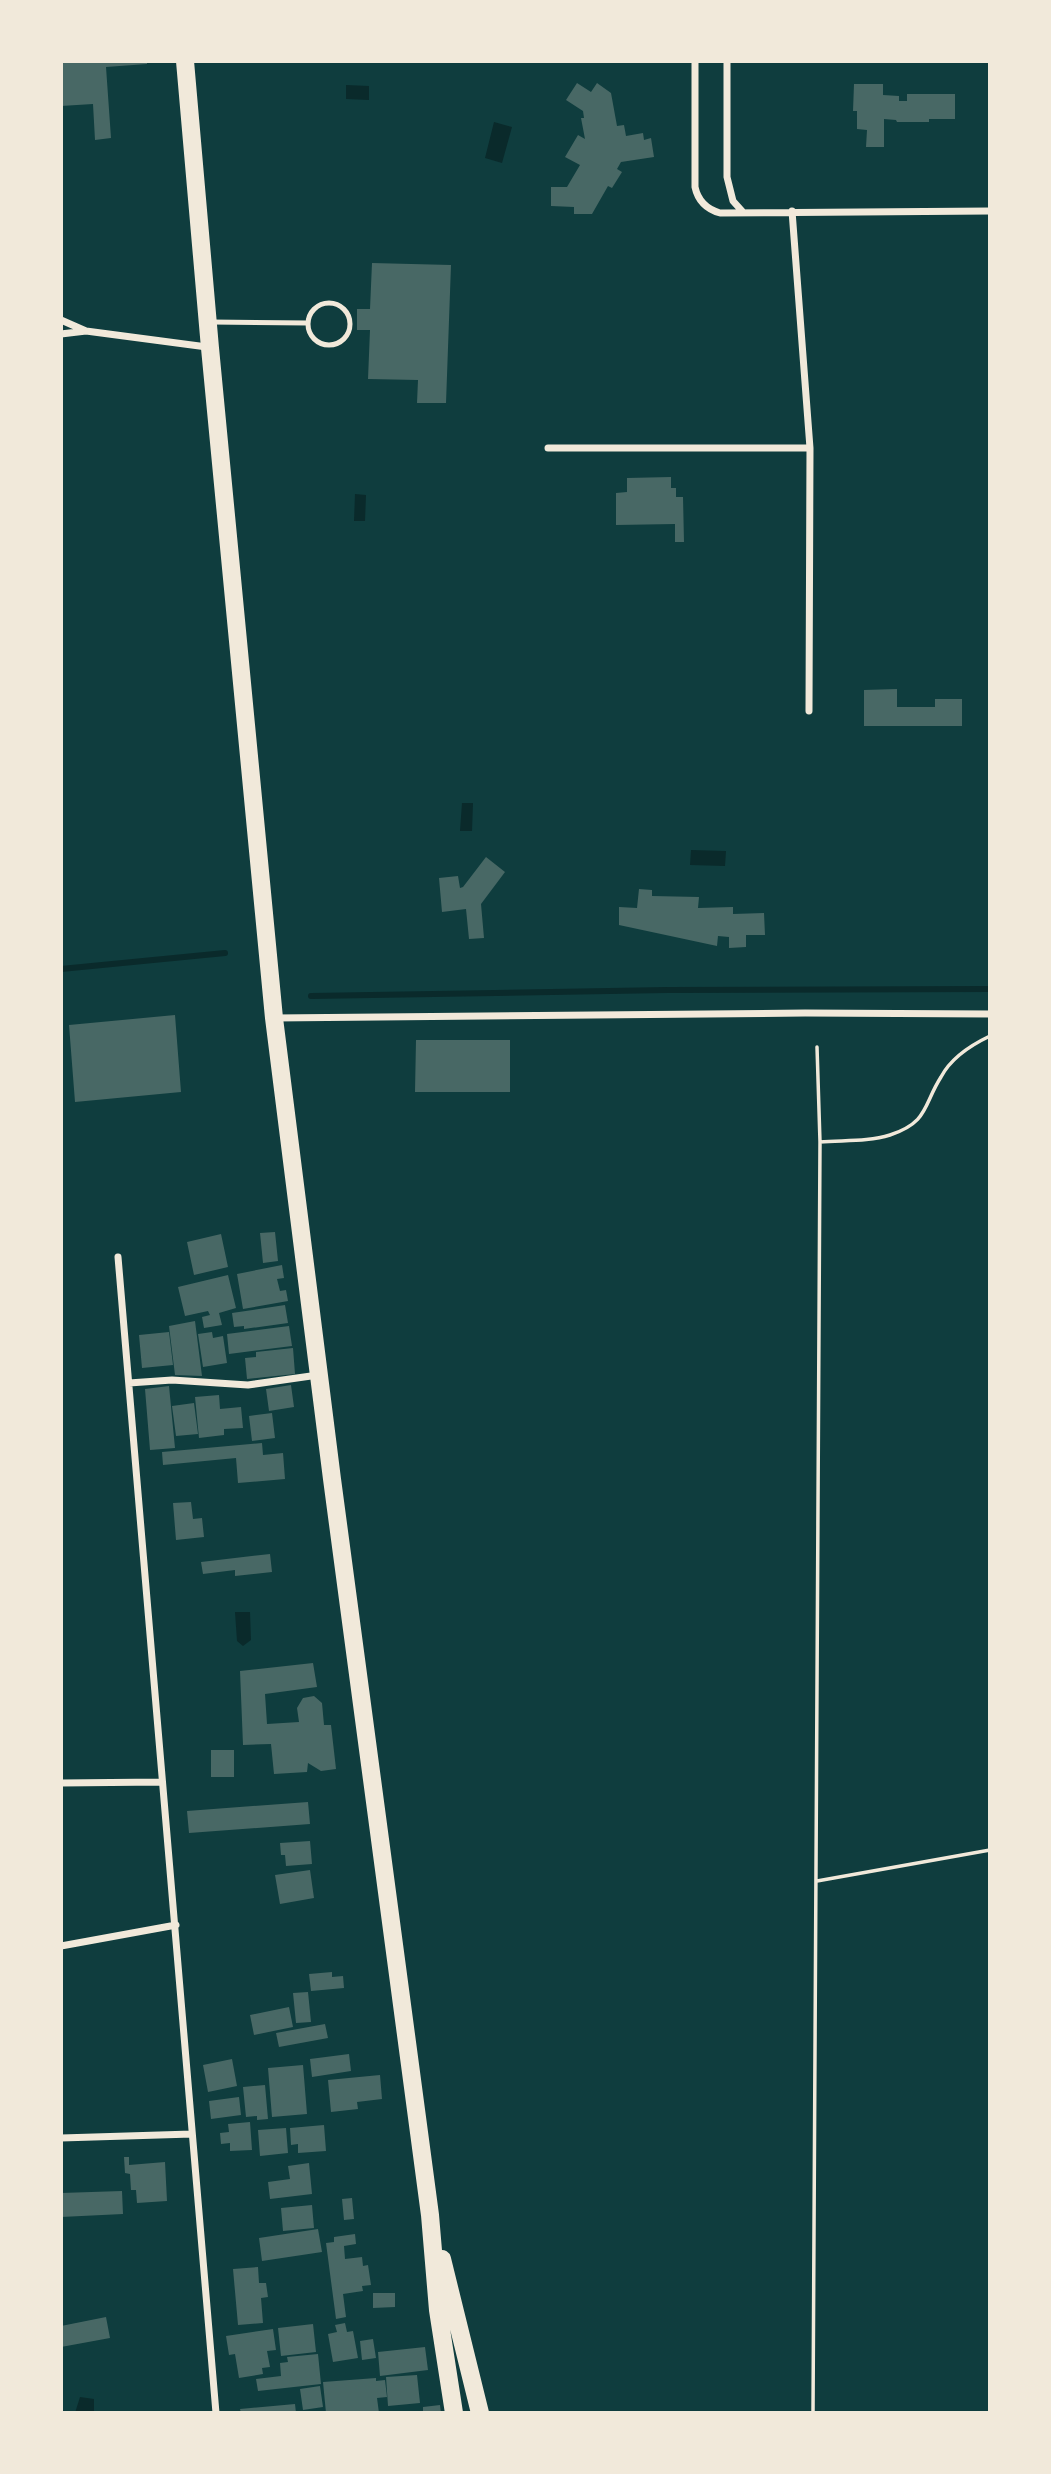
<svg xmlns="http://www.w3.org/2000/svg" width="1051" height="2474" font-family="'Nunito Sans',sans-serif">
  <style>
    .water { fill: #0a2a2b }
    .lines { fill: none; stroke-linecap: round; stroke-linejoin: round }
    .stream { stroke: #0a2a2b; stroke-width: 6 }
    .building { fill: #486865 }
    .path { stroke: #f1e9da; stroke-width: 3.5 }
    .service { stroke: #f1e9da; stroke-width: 5 }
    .minor { stroke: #f1e9da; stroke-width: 7 }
    .primary { stroke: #f1e9da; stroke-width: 18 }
  </style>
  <rect width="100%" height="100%" fill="#0f3d3e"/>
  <path class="water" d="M346 85 369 86V100L346 99Z
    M494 122 512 127 502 163 485 158Z
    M355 494 366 495 365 521H354Z
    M462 803H473L472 831H460Z
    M691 850 726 851 725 866 690 865Z
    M235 1612H250L251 1640 243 1646 237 1641Z
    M80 2397 94 2399V2413H75Z"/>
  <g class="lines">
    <path class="stream" d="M61 969 225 953
      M311 996 667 990 990 989"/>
  </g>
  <path class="building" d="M61 61H147V64L106 67 111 138 95 140 93 104 61 106Z
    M577 83 591 92 597 83 611 93 617 126 624 125 626 136 643 133 644 140 651 138 654 157 621 162 617 169 622 172 612 188 608 186 592 214H574V207L551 206V187H567L580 165 565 157 578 135 585 139 581 118H584L583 111 566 100Z
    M854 84H883V95L899 96V101H907V94H955V119H929V122H897L896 120 884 119V147H866L867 130 857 129V111H853Z
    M372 263 451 265 446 403H417L418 380 368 379 370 330H357V309H370Z
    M671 477V488H676V497H683L684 542H675V524L616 525V493L627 492V478Z
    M897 689V707H935V699H962V726H864V690Z
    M486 857 505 872 481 904 484 938 469 939 466 909 442 912 439 878 458 876 460 888 463 887Z
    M639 889 652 890V896L699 897 698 908 733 907V914L764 913 765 935H746V947L729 948V937L718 936 717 946 619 925V907L637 908Z
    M175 1015 181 1092 75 1102 69 1025Z
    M416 1040H510V1092H415Z
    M275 1232 278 1261 263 1263 260 1233Z
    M221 1234 228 1267 194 1275 187 1242Z
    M282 1265 284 1278 277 1279 280 1291 286 1290 288 1301 243 1309 237 1274Z
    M228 1275 236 1308 219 1313 222 1325 204 1328 202 1317 210 1315 208 1311 185 1316 178 1287Z
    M285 1305 288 1323 244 1329V1326L234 1327 232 1313Z
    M195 1321 202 1376 175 1375 169 1326Z
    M289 1326 292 1346 229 1354 227 1334Z
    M169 1332 173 1365 142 1368 139 1335Z
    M212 1332 213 1338 223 1336 227 1363 203 1367 198 1334Z
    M293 1348 295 1374 247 1379 245 1358 256 1357V1352Z
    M291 1385 294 1407 269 1411 266 1389Z
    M169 1386 175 1448 150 1450 145 1389Z
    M219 1395 220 1409 241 1407 243 1428 224 1429V1435L199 1438 195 1397Z
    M194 1403 198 1434 176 1436 172 1406Z
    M272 1413 275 1438 252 1441 249 1416Z
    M262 1443 263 1455 283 1453 285 1479 238 1483 236 1458 163 1465 162 1452Z
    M191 1502 193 1519 202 1518 204 1537 176 1540 173 1503Z
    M270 1554 272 1572 235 1576V1570L203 1574 201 1562Z
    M313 1663 317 1687 265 1694 267 1724 299 1722 297 1708 303 1698 314 1696 322 1703 324 1725H331L336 1769 321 1771 308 1763 307 1772 274 1774 271 1744 243 1745 240 1671Z
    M211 1750H234V1777H211Z
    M308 1802 310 1824 189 1833 187 1811Z
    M310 1841 312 1864 286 1866 285 1855H281L280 1843Z
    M310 1870 314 1898 280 1904 275 1875Z
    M332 1972V1977L343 1976 344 1988 311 1991 309 1974Z
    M308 1992 311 2022 296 2023 293 1993Z
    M289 2007 293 2027 254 2035 250 2015Z
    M325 2024 328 2038 279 2047 276 2033Z
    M349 2054 351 2071 312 2077 310 2059Z
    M232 2059 237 2086 208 2092 203 2065Z
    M303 2065 307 2114 272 2117 268 2068Z
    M380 2075 382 2099 357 2102 358 2109 331 2112 328 2080Z
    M265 2085 268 2119 257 2120V2116L246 2117 243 2087Z
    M239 2097 241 2115 211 2119 209 2101Z
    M250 2122 252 2150 230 2151V2143L221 2144 220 2133 229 2132 228 2124Z
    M324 2125 326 2151 298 2153V2144L291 2145 290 2128Z
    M286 2128 288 2153 260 2156 258 2130Z
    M124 2157H129V2165L165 2162 167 2201 137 2203 136 2190H131L130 2174 125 2173Z
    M309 2163 312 2194 270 2199 268 2182 290 2179 288 2166Z
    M122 2191 123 2214 61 2217V2193Z
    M352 2198 354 2219 344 2220 342 2199Z
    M312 2205 314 2228 283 2231 281 2208Z
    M318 2229 322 2252 262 2261 259 2238Z
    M355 2234 356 2244 344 2246 345 2259 362 2257 363 2266 368 2265 371 2285 362 2286 363 2291 343 2294 346 2317 336 2319 326 2243 334 2242V2237Z
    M258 2267 259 2283H266L268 2297 261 2298 263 2323 238 2325 233 2269Z
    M373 2293H395V2307L373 2308Z
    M106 2317 110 2338 61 2347V2326Z
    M345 2323 347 2332 353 2331 358 2358 333 2362 328 2334 337 2332 335 2325Z
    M313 2324 316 2352 281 2356 278 2328Z
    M273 2329 276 2350 267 2351 270 2367 262 2368 263 2374 239 2378 235 2354 229 2355 226 2336Z
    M373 2339 376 2358 362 2360 360 2341Z
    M425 2347 428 2370 380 2376 378 2352Z
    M318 2354 321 2384 258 2391 256 2379 281 2376 280 2363 288 2362 287 2357Z
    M417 2375 420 2403 388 2406 386 2377Z
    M376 2378V2381L385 2380 387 2397 377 2398 379 2413H326L323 2382Z
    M320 2386 323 2407 303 2410 300 2389Z
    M295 2404 296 2413H241L240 2409Z
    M440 2405 441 2413H423V2407Z"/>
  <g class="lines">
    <path class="path" d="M820 1142C843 1140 868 1142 890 1135 929 1122 923 1105 941 1077 951 1058 971 1045 990 1036
      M817 1881 990 1850
      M813 2413 820 1142 817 1047"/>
    <path class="service" d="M308 324a21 21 0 1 1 42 0a21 21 0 1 1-42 0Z
      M211 322 308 323"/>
    <path class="minor" d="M695 61V187C698 201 706 209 720 213L990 211
      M727 61V177L733 201 742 211
      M792 211 810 448 809 711
      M61 320 86 331 207 347
      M61 334 86 331
      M548 448H810
      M275 1018 805 1013 990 1014
      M118 1257 216 2413
      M129 1383 172 1380 248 1385 318 1375
      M61 1783 161 1782
      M61 1946 176 1925
      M61 2138 192 2134"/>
    <path class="primary" d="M185 61 210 348 274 1018 332 1479 430 2215 438 2310 454 2413
      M442 2259 480 2413"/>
  </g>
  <rect width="1051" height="2474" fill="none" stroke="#f1e9da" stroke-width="126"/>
</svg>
